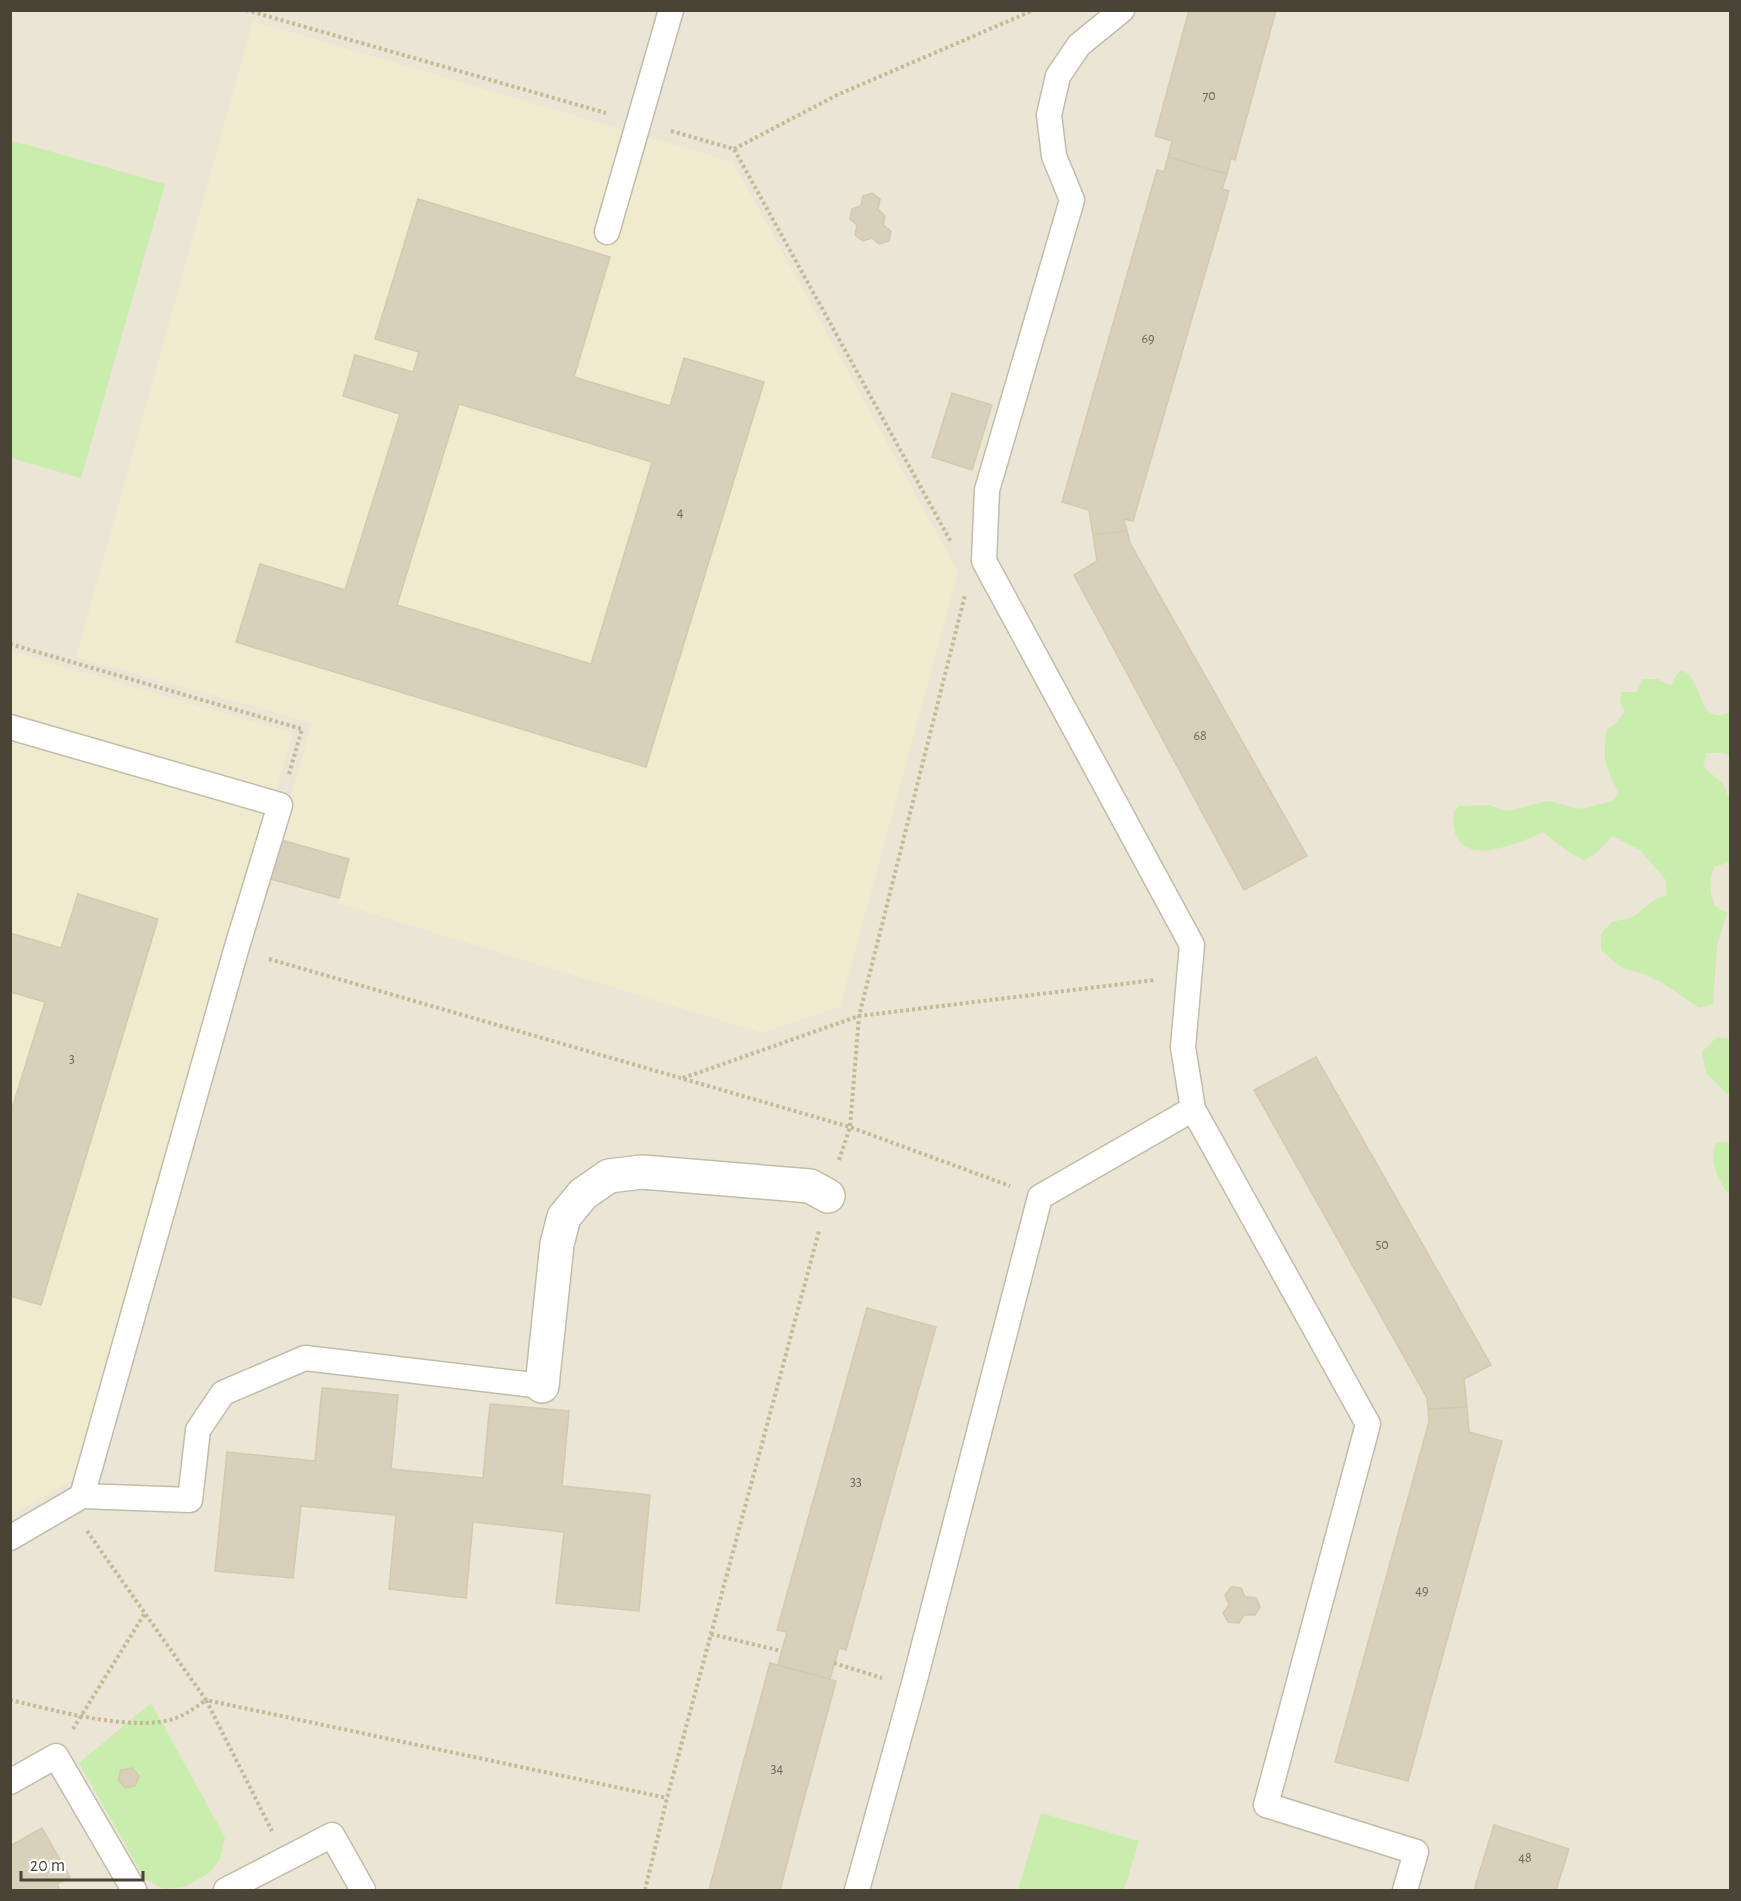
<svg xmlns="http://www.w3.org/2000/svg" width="1741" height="1901" font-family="'Alegreya Sans',sans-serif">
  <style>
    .residential { fill: #eae5d4 }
    .education { fill: #f0eacf }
    .green { fill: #c8edac }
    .building { fill: #d8d0bb; stroke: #d4c9ad; stroke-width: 1.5; fill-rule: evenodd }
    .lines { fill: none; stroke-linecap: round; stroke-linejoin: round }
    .lane-casing { stroke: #c2bca8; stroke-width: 27 }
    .street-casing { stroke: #c2bca8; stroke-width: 36 }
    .path { stroke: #c5ba98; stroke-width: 4; stroke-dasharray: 3 3; stroke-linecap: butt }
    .lane { stroke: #fff; stroke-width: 24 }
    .street { stroke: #fff; stroke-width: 33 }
    .labels { text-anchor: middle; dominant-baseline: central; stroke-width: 5; stroke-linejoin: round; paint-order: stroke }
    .number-label { font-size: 14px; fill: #6d6756 }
  </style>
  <rect width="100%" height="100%" fill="#f5f2e7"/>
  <path class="residential" d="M11 11H1730V1890H11Z"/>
  <path class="education" d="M253 21 733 162 958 572 840 1007 762 1033 337 903 349 859 278 839 312 723 76 657Z
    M10 651 293 733 74 1479 11 1516Z"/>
  <path class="green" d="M10 140 165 184 81 478 11 458Z
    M1682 670C1684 671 1689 674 1690 676 1703 691 1701 726 1730 712V755L1722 753H1707L1703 766 1724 785 1730 801V862L1714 867C1709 882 1709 892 1715 906L1727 913 1717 946 1713 1004 1699 1008 1663 983 1644 974 1622 968 1601 950V934L1612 922 1633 917 1654 900 1667 895 1666 880 1640 850 1612 836 1596 853 1584 860 1568 852 1543 832C1511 847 1447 873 1454 811L1460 806 1489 805 1507 811 1548 801 1581 809 1609 802 1615 799 1618 792C1605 765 1602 759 1607 729L1615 724 1625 711 1620 702 1621 692H1637L1642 679H1658L1671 686 1677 674Z
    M1717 1037 1730 1039V1093L1727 1094 1706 1073 1702 1052Z
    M1716 1142H1727L1730 1144V1192L1727 1193C1717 1177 1709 1160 1716 1142Z
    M151 1703 225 1837 220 1859 209 1873 184 1887 164 1889 145 1879 79 1763Z
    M1041 1813 1139 1841 1124 1890H1018Z"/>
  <path class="building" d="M1189 10H1276L1235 160 1231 158 1227 174 1168 157 1172 141 1155 136Z
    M1168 157 1227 174 1222 189 1229 191 1133 521 1124 519 1127 531 1093 535 1089 510 1062 502 1157 170 1164 172Z
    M872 193 880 199 878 209 885 216 883 225 891 231 889 241 879 244 872 238 863 241 855 235 857 225 850 219 852 209 861 206 863 196Z
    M418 199 610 257 574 377 670 406 684 358 764 382 646 767 236 642 260 564 345 590 400 414 343 396 355 355 413 372 419 352 375 339ZM459 404 652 462 591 664 397 605Z
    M952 393 992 405 972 470 932 457Z
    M1127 531 1130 543 1307 856 1244 890 1074 575 1097 561 1093 535Z
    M278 839 349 859 339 898 267 878Z
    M78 894 158 919 41 1305 10 1296V1115L45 1002 10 992V933L61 948Z
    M1316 1057 1491 1365 1464 1379 1467 1407 1428 1409 1427 1398 1254 1090Z
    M867 1308 936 1327 846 1650 839 1648 830 1679 778 1665 787 1632 777 1630Z
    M322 1388 398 1395 391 1469 483 1478 490 1404 569 1411 562 1486 650 1495 639 1611 556 1603 564 1532 473 1522 466 1598 389 1589 396 1515 301 1506 293 1578 215 1571 227 1452 315 1461Z
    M1467 1407 1469 1432 1502 1441 1408 1781 1335 1762 1429 1422 1428 1409Z
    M1231 1587 1241 1588 1245 1597 1256 1598 1260 1607 1255 1615H1244L1239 1623 1228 1622 1223 1613 1229 1605 1225 1595Z
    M770 1663 836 1681 801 1810 780 1890H709Z
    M132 1768 139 1776 135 1786 125 1788 118 1780 121 1770Z
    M1494 1825 1569 1849 1556 1890H1474Z
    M42 1828 70 1877 57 1884 60 1890H10V1846Z"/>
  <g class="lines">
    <g class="lane-casing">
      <path id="lane" d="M1122 10 1079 45 1058 76 1049 115 1054 156 1072 200 987 490 984 561 1192 945 1183 1047 1193 1109 1368 1424 1266 1805 1416 1852 1405 1890
        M607 232 671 10
        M10 727 280 805 236 950 82 1496 10 1538
        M82 1496 190 1500 198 1430 223 1393 305 1358 542 1386
        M10 1782 56 1756 134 1890
        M226 1890 332 1835 363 1890
        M857 1890 913 1687 1040 1197 1193 1109"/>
    </g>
    <g class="street-casing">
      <path id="street" d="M542 1386 557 1244 564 1217 583 1194 609 1176 642 1172 810 1186 828 1196"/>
    </g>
    <path class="path" d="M246 10 606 113
      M671 131 734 149 951 542
      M734 149 837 95 1034 10
      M10 644 302 729 289 774
      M269 959 850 1127 1010 1186
      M683 1078 859 1016 1155 980
      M839 1160 850 1127 859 1016 965 595
      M87 1531 206 1700 667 1798
      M711 1634 781 1651
      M834 1663 882 1678
      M10 1700C55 1710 142 1736 183 1715 191 1711 199 1705 206 1700L272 1831
      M73 1729 145 1613
      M645 1890 667 1798 819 1231"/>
    <use href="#lane" class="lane"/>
    <use href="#street" class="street"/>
  </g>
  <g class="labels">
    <g class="number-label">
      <text x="1209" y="96">70</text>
      <text x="1148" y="339">69</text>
      <text x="680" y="513">4</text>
      <text x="1200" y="736">68</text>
      <text x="72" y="1059">3</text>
      <text x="1382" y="1245">50</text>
      <text x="856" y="1482">33</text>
      <text x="1422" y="1591">49</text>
      <text x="777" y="1769">34</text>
      <text x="1525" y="1858">48</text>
    </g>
  </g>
  <rect width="1741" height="1901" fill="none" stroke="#494435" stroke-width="24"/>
  <path d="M21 1871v9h122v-9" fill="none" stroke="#494435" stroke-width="3"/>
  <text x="30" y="1871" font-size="18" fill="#494435" stroke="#ffffff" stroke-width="4.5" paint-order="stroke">20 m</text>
</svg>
